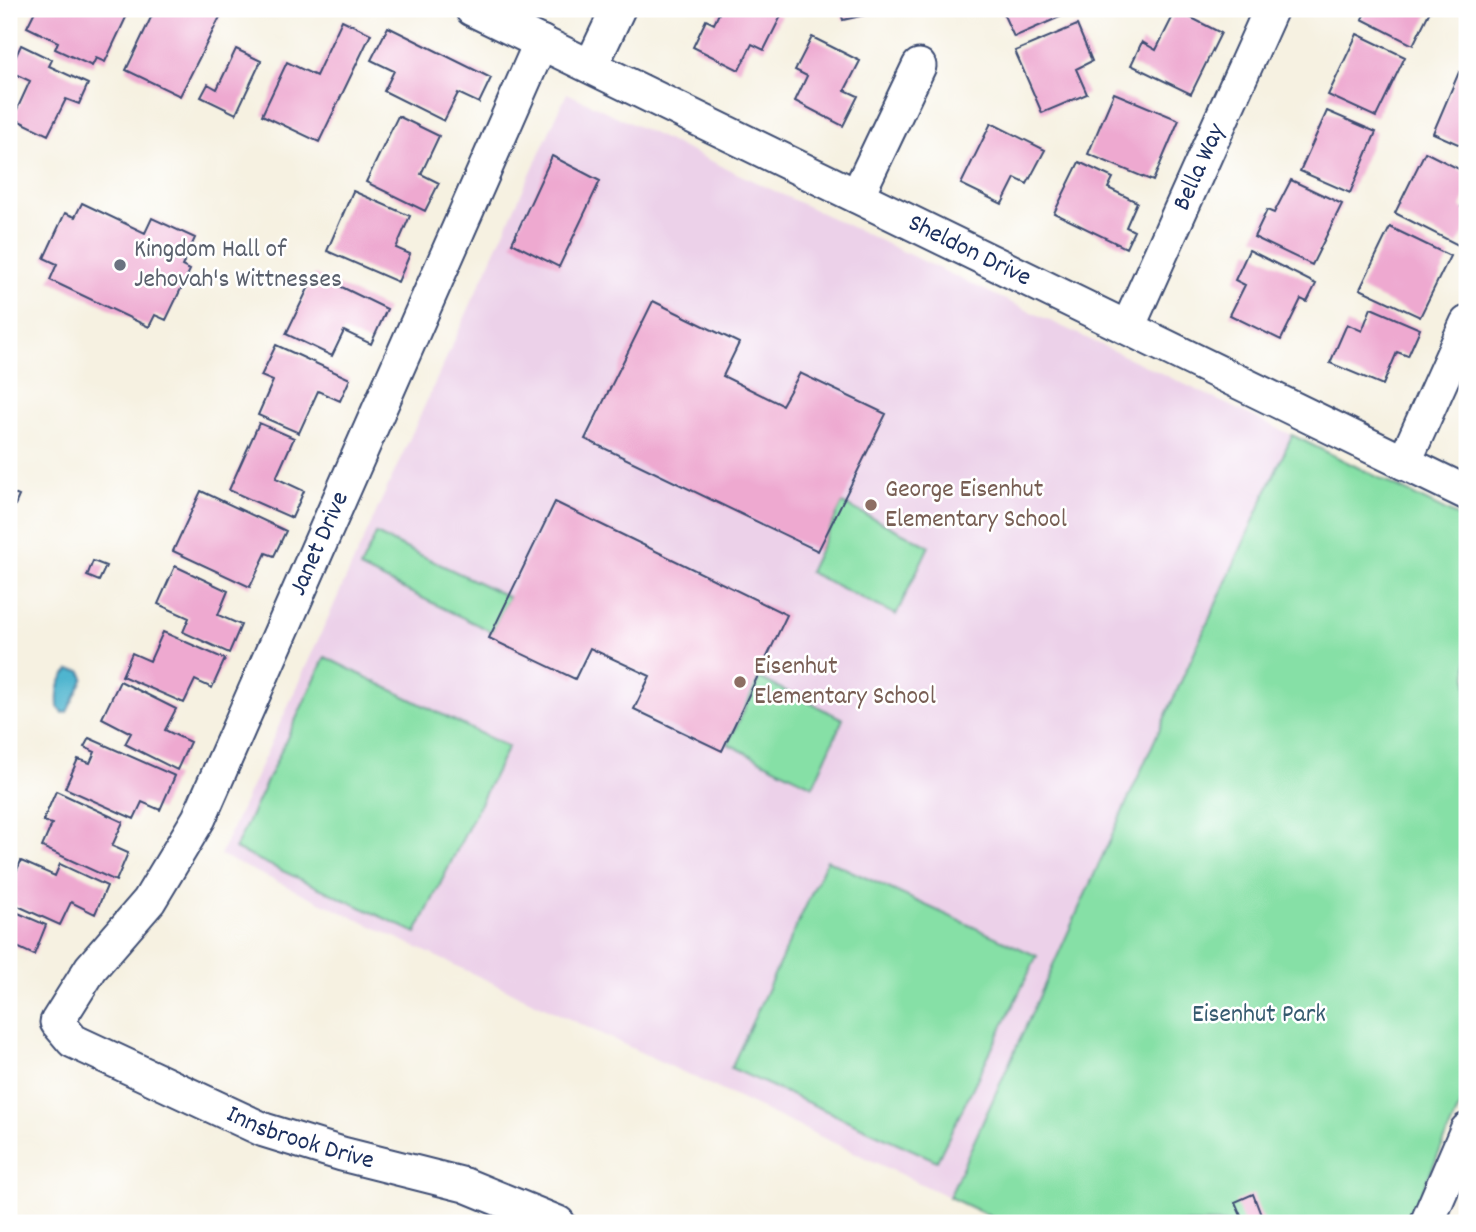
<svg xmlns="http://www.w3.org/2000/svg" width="1476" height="1232" font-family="Dekko,sans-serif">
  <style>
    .built { fill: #ecd1e9 }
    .green { fill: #86e0a6; stroke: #508882; stroke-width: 2 }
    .water { fill: #50b5cf; stroke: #367296; stroke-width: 2 }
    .building { fill: #eea9d0 }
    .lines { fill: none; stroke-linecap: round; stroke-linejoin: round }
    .street-casing { stroke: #3c4c72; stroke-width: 37 }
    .street { stroke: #fff; stroke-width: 33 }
    .worship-dot { fill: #6b7280; stroke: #fff; stroke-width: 2.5 }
    .education-dot { fill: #8d6e63; stroke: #fff; stroke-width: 2.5 }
    .labels { text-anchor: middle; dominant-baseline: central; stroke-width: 5; stroke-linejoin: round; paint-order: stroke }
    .street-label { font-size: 26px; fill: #1b2f5e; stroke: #fff }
    .worship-label { font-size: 26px; fill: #5b616d; stroke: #fff; text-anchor: start }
    .education-label { font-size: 26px; fill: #785e54; stroke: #fff; text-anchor: start }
    .park-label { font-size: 26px; fill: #365b70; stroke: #fff }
  </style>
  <rect width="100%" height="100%" fill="#fff"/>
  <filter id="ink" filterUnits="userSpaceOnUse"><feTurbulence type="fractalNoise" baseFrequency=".0143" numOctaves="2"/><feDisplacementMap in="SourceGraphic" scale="14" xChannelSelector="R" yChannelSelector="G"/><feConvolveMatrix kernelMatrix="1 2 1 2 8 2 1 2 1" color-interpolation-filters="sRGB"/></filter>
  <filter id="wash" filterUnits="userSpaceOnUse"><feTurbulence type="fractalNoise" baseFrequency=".00686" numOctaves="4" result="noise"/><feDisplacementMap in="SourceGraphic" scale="28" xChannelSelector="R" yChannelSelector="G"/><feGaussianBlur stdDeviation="1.57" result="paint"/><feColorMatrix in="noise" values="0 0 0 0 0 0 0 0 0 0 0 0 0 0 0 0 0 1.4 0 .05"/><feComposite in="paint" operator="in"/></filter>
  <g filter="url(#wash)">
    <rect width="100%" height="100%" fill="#f6f1e1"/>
    <path class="built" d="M567 93 1292 435 949 1197 220 855Z"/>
    <path class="green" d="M1292 435 1467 521V1090L1408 1223H1004L949 1197Z
      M842 503 929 546 896 615 809 572Z
      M376 534 509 597 492 632 360 568Z
      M325 657 508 747 416 933 235 849Z
      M759 678 843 719 813 786 728 744Z
      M827 860 1037 956 937 1161 731 1068Z"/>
    <path class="water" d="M69 670 81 671 84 678 67 712 63 713 58 707C57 692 58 681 69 670Z"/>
    <g id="blocks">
      <path class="building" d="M36 9H130L105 62 96 58 92 66 55 49 58 42 27 27Z
        M155 9H224L180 96 126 70Z
        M721 9H766L781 16 764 50 752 44 739 70 693 47 706 20 714 24Z
        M840 9H887V10L843 20Z
        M1001 9H1078L1014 37Z
        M1367 9H1431L1413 45 1362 19Z
        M1176 10 1221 33 1191 94 1131 65 1142 42 1156 50Z
        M342 20 371 34 319 142 262 115 287 62 316 76Z
        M1077 25 1092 61 1076 69 1087 94 1042 113 1015 51Z
        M388 27 491 78 479 103 458 93 444 121 384 91 394 71 371 60Z
        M1357 34 1405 57 1376 117 1328 95Z
        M812 37 860 61 845 90 858 96 843 126 795 101 807 76 795 70Z
        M21 45 52 60 49 66 88 84 79 104 66 99 48 135 13 118 30 81 9 71Z
        M236 49 261 61 236 114 201 97 208 84 217 89Z
        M1459 72 1467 76V148L1433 133Z
        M1114 93 1179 120 1153 181 1088 154Z
        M1327 111 1376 132 1350 193 1300 171Z
        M398 116 439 136 421 174 439 183 425 211 366 182Z
        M991 123 1045 150 1027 184 1015 178 1002 204 961 184Z
        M1425 152 1467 173V194L1461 207 1467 211V226L1458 245 1395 213Z
        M552 156 600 181 559 267 512 243Z
        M1079 162 1113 178 1108 188 1137 202 1126 227 1134 231 1126 248 1054 213Z
        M1291 180 1342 204 1312 265 1254 237 1267 210 1274 213Z
        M353 191 410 216 396 248 410 254 398 282 327 251Z
        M82 203 145 233 152 218 195 238 182 266 190 270 166 320 155 315 149 327 50 280 57 264 44 258 65 213 75 217Z
        M1390 227 1450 256 1420 317 1360 289Z
        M1249 250 1316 284 1307 302 1301 299 1281 340 1230 315 1245 285 1235 280Z
        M315 274 387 309 371 344 344 331 332 356 286 334Z
        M653 301 739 343 723 376 782 405 800 373 886 414 818 551 585 439Z
        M1371 308 1420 329 1408 356 1397 352 1383 385 1330 363 1347 324 1362 331Z
        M276 345 350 379 340 401 318 391 299 433 258 415 273 381 261 376Z
        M259 423 294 438 276 478 304 491 292 518 229 490Z
        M201 491 286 531 274 556 266 553 250 587 173 551Z
        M9 492 19 496 9 519Z
        M555 502 787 615 722 751 634 709 650 676 590 648 575 679 489 638Z
        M93 561 106 566 99 581 87 576Z
        M175 566 228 591 218 615 241 625 229 653 183 632 189 618 158 604Z
        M163 632 225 659 212 688 195 680 184 703 122 676 132 653 150 661Z
        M120 681 176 709 165 730 190 742 177 770 125 744 131 733 102 718Z
        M89 738 175 776 160 810 142 802 134 819 65 788 78 759 90 763 95 752 84 747Z
        M56 791 123 822 112 846 128 853 116 881 42 847 52 824 43 821Z
        M21 861 55 876 60 864 107 886 95 914 71 902 60 925 9 902V887Z
        M9 909 46 925 34 955 13 945 9 955Z
        M1253 1194 1264 1223H1244L1235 1202Z"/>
    </g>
  </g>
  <g filter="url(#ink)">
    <use href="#blocks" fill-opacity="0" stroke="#3c4c72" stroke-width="2"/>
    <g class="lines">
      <g class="street-casing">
        <g id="street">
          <path id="s1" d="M472 9 1467 493"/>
          <path id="s2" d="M541 42 199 818 149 901 91 968 57 1022 73 1041 264 1130 342 1154 465 1185 558 1223"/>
          <path d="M591 66 618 9"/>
          <path d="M857 196 919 66"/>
          <path id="s3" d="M1128 327 1271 9"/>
          <path d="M1404 463 1467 323"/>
          <path d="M1427 1223 1467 1130"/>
        </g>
      </g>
      <use href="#street" class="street"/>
    </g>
  </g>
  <circle class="worship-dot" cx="120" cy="265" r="7"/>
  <g class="education-dot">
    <circle cx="871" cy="505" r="7"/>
    <circle cx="740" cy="682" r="7"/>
  </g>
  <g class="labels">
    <g class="street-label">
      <text stroke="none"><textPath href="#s3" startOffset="175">Bella Way</textPath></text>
      <text stroke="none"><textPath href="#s1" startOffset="553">Sheldon Drive</textPath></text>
      <text transform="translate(320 544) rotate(-66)">Janet Drive</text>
      <text stroke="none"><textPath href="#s2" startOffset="1370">Innsbrook Drive</textPath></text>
    </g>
    <g class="worship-label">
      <text x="134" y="250">Kingdom Hall of<tspan x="134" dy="30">Jehovah's Wittnesses</tspan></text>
    </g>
    <g class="education-label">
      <text x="885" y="490">George Eisenhut<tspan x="885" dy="30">Elementary School</tspan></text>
      <text x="754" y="667">Eisenhut<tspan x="754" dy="30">Elementary School</tspan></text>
    </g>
    <g class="park-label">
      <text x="1259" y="1015">Eisenhut Park</text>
    </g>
  </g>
  <rect width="1476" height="1232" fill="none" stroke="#fff" stroke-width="35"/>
</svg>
